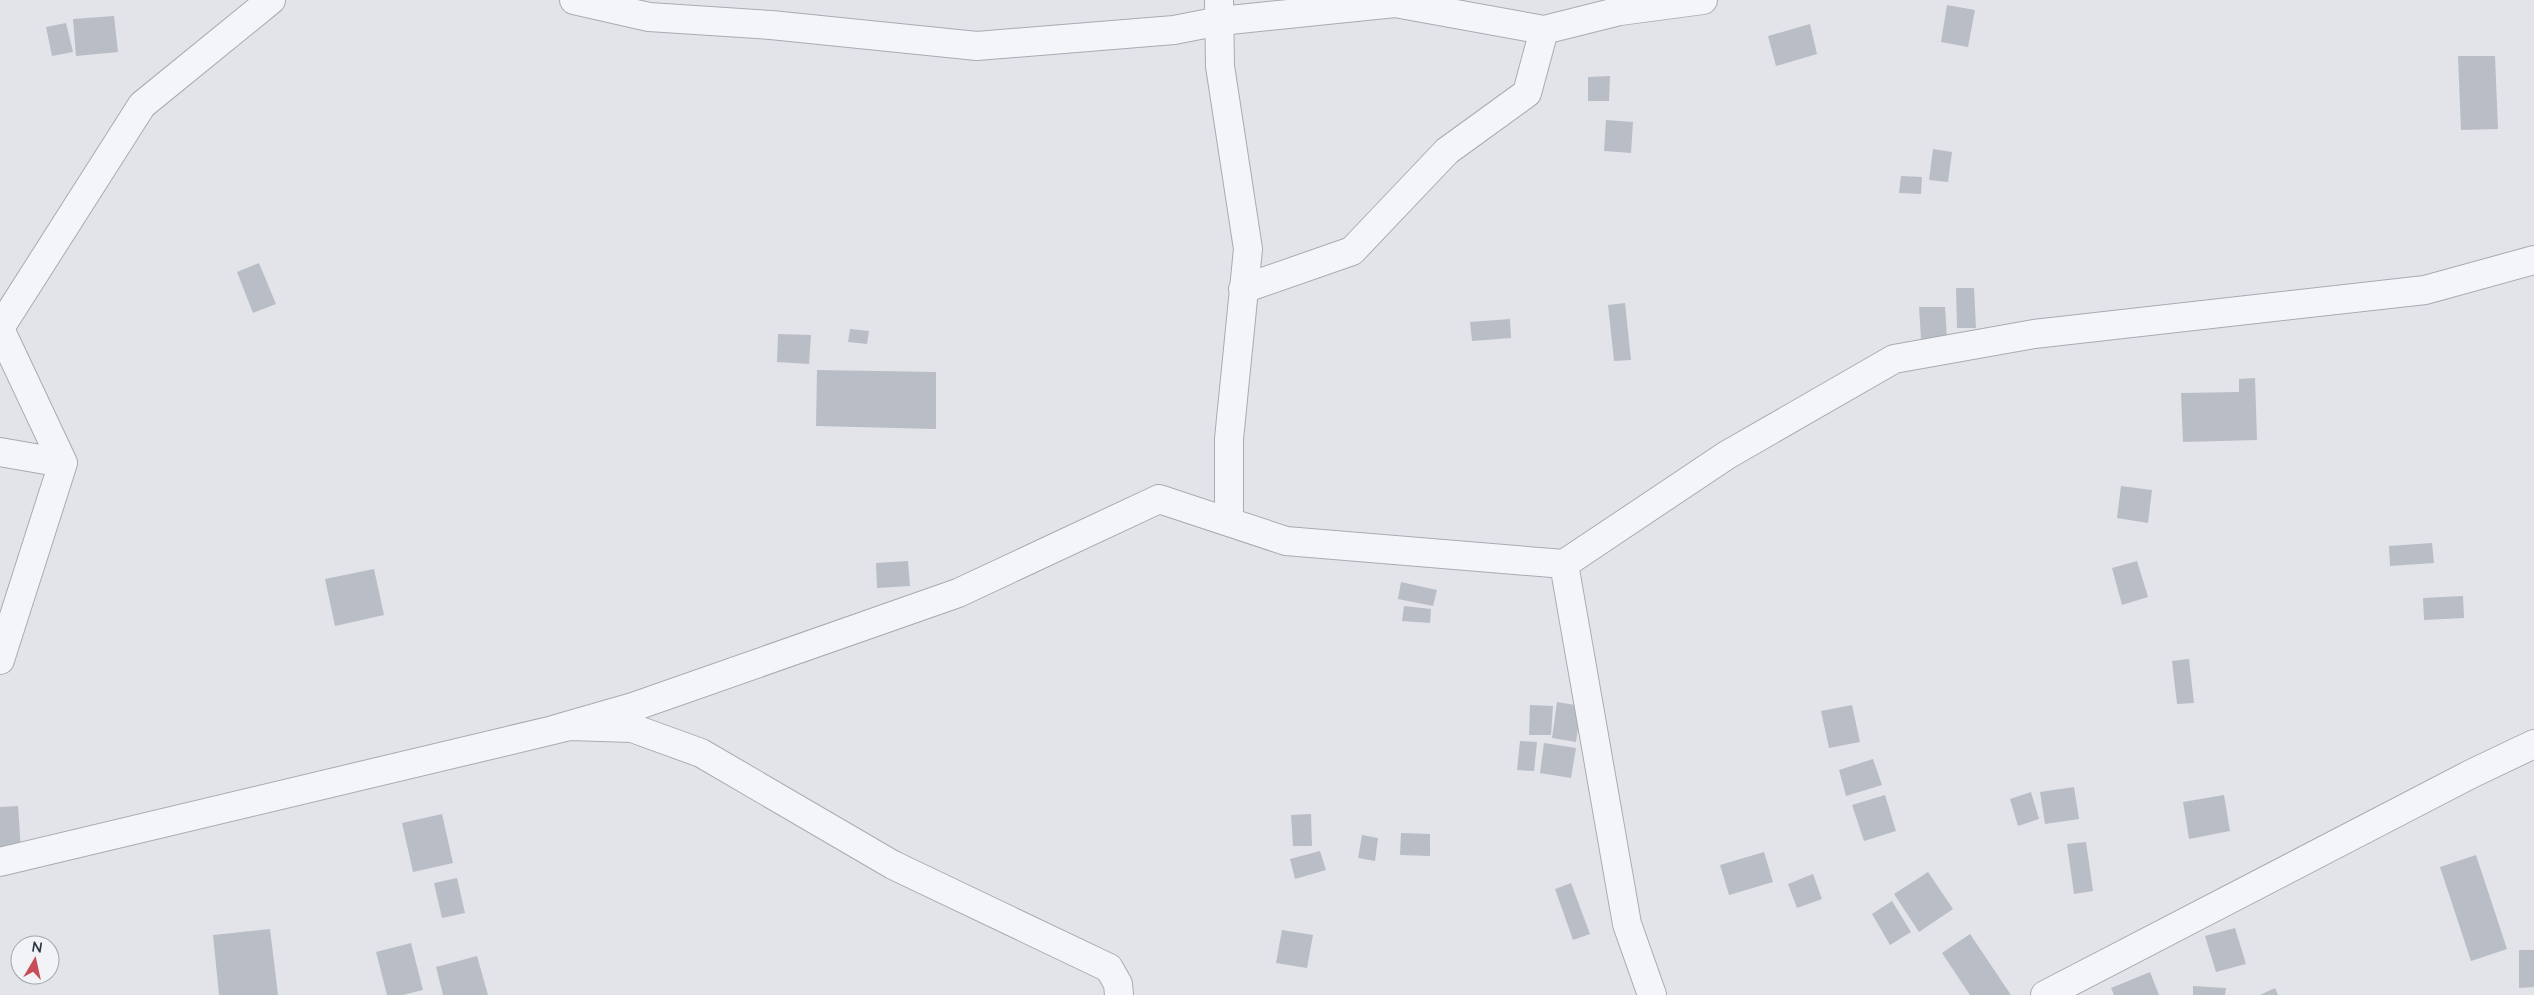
<svg xmlns="http://www.w3.org/2000/svg" width="2534" height="995" font-family="Lato,sans-serif">
  <style>
    .building { fill: #b9bdc6 }
    .lines { fill: none; stroke-linecap: round; stroke-linejoin: round }
    .minor-casing { stroke: #a7abb3; stroke-width: 30 }
    .minor { stroke: #f4f5f8; stroke-width: 28 }
  </style>
  <rect width="100%" height="100%" fill="#e2e4e9"/>
  <path class="building" d="M1947 5 1975 10 1968 47 1941 42Z
    M114 16 118 52 76 56 73 19Z
    M66 23 73 52 52 56 46 27Z
    M1810 24 1817 54 1776 66 1768 36Z
    M2458 56H2495L2498 129 2461 130Z
    M1610 76 1609 101H1588V77Z
    M1606 120 1633 122 1631 153 1604 151Z
    M1933 149 1952 152 1948 182 1929 180Z
    M1901 176 1922 177 1921 194 1899 193Z
    M259 263 276 304 253 313 237 272Z
    M1956 288H1974L1976 328H1957Z
    M1625 303 1631 360 1614 361 1608 305Z
    M1919 307H1945L1947 338 1921 339Z
    M1510 319 1511 338 1472 341 1470 322Z
    M850 329 869 331 867 344 848 342Z
    M778 334 811 335 809 364 777 362Z
    M817 370 936 372V429L816 426Z
    M2255 378 2257 440 2183 442 2181 393 2239 392V379Z
    M2121 486 2152 490 2148 523 2117 518Z
    M2432 543 2434 563 2390 566 2389 546Z
    M908 561 910 586 877 588 876 563Z
    M2137 561 2148 597 2122 605 2112 568Z
    M374 569 384 615 335 626 325 579Z
    M1401 582 1437 590 1433 606 1398 599Z
    M2463 596 2464 618 2424 620 2423 598Z
    M1404 606 1431 609 1430 623 1402 621Z
    M2189 659 2194 703 2177 704 2172 661Z
    M1557 702 1581 706 1576 742 1552 738Z
    M1530 705 1553 706 1551 735H1529Z
    M1852 705 1860 742 1829 748 1821 711Z
    M1520 741 1537 742 1534 771 1517 770Z
    M1544 743 1576 748 1571 778 1540 773Z
    M1873 759 1882 785 1846 796 1839 770Z
    M2074 787 2079 819 2045 824 2040 792Z
    M2031 792 2039 819 2018 826 2010 799Z
    M1885 795 1896 831 1864 841 1852 805Z
    M2224 795 2230 831 2189 839 2183 802Z
    M18 806 21 851 0 853V807Z
    M442 814 453 863 413 872 402 823Z
    M1311 814 1312 846H1293L1291 815Z
    M1401 833 1430 834V856L1400 855Z
    M1362 835 1378 838 1375 861 1358 858Z
    M2086 842 2093 891 2074 894 2067 844Z
    M1320 851 1326 870 1295 879 1290 859Z
    M1764 852 1773 882 1729 895 1720 865Z
    M2476 855 2507 949 2471 961 2440 867Z
    M1928 872 1953 909 1919 932 1894 894Z
    M1813 874 1822 899 1797 908 1788 884Z
    M457 878 465 913 442 918 434 883Z
    M1571 883 1590 934 1573 940 1555 889Z
    M1892 901 1911 932 1890 945 1872 914Z
    M2235 928 2246 964 2216 972 2205 936Z
    M270 929 278 995H219L213 935Z
    M1282 930 1313 935 1307 968 1276 963Z
    M1970 934 2011 995H1970L1942 953Z
    M411 943 423 990 403 995H387L376 952Z
    M2519 950H2534V987L2519 988Z
    M477 956 488 995H443L436 967Z
    M2150 972 2159 995H2114L2111 988Z
    M2193 986 2226 988 2225 995H2193Z
    M2275 988 2278 995H2260Z"/>
  <g class="lines">
    <g class="minor-casing">
      <path id="minor" d="M574 0 649 17 771 25 977 46 1174 30 1220 21 1395 3 1544 30 1527 93 1447 151 1352 251 1243 289
        M1219 0 1220 66 1248 249 1229 439V522
        M1544 30 1620 11 1703 0
        M0 328 142 105 271 0
        M0 329 63 463 0 660
        M0 452 63 463
        M1564 564 1627 924 1652 995
        M553 730 633 707 958 593 1159 499 1286 541 1564 564 1727 455 1894 359 2034 334 2425 290 2534 260
        M0 862 570 726 632 728 701 753 893 865 1109 968 1118 984 1119 995
        M2045 995 2471 774 2534 744"/>
    </g>
    <use href="#minor" class="minor"/>
  </g>
  <g transform="translate(35 960) rotate(9)"><circle r="24" fill="#f1f3f7" stroke="#a2a5ae"/>
  <path d="M0-4L9 19L0 12L-9 19Z" fill="#c74e56"/>
  <text y="-8" font-size="14" font-weight="bold" text-anchor="middle" fill="#2b3141">N</text>
  </g>
</svg>
